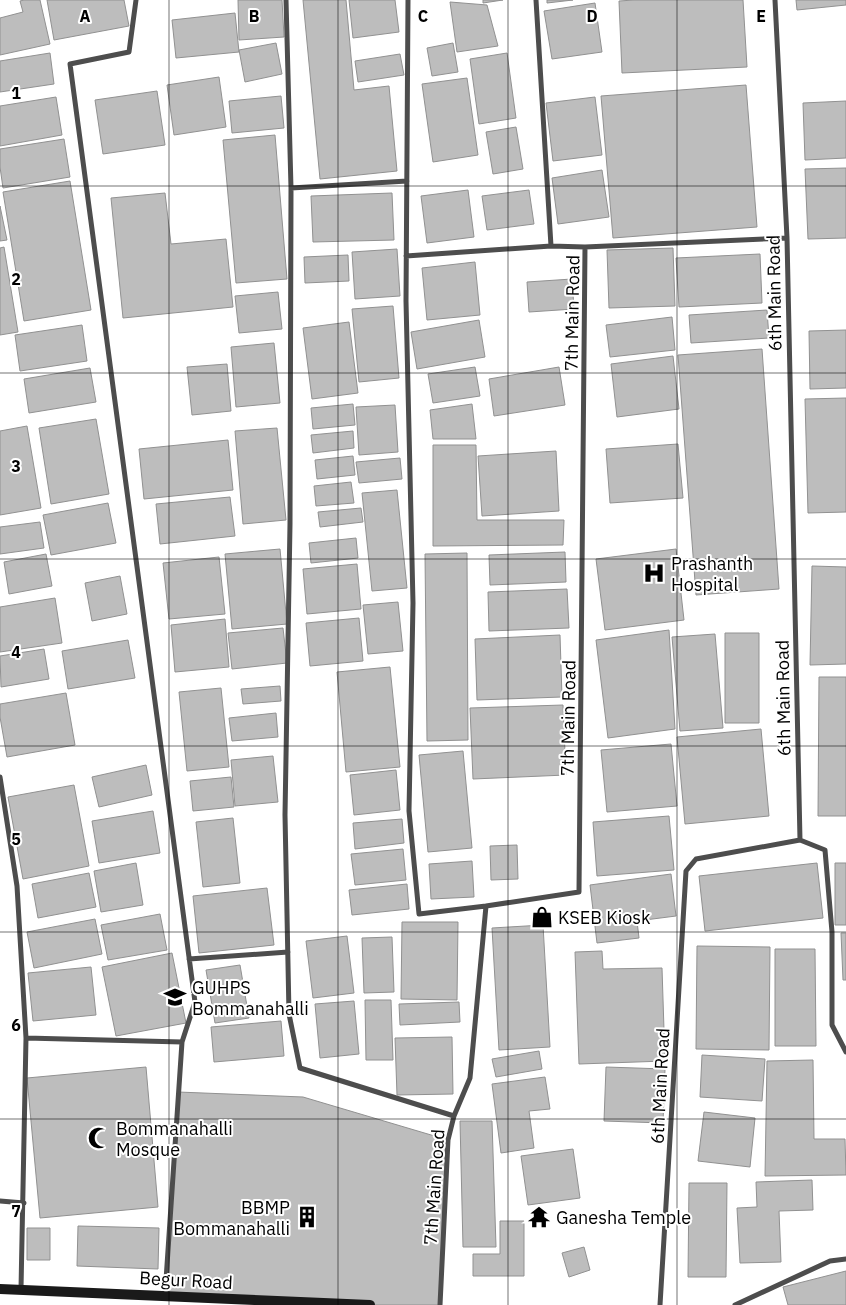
<svg xmlns="http://www.w3.org/2000/svg" width="846" height="1305" font-family="'IBM Plex Sans',sans-serif">
  <style>
    .building { fill: #bdbdbd; stroke: #919191 }
    .lines { fill: none; stroke-linecap: round; stroke-linejoin: round }
    .street { stroke: #4d4d4d; stroke-width: 5 }
    .secondary { stroke: #1a1a1a; stroke-width: 10 }
    .grid { fill: none; stroke: #000; stroke-width: 1; stroke-opacity: 0.55 }
    .labels { text-anchor: middle; dominant-baseline: central; stroke-width: 4; stroke-linejoin: round; paint-order: stroke }
    .street-label { font-size: 18px; fill: #000; stroke: #fff }
    .poi-label { font-size: 18px; fill: #000; stroke: #fff; text-anchor: start }
    .grid-label { font-size: 16px; text-anchor: middle; font-weight: bold; fill: #000; stroke: #fff; stroke-width: 4; stroke-linejoin: round; paint-order: stroke }
  </style>
  <rect width="100%" height="100%" fill="#fff"/>
  <path class="building" d="M24 0H40L50 44 0 55V18L23 12 20 1Z
    M47 0H124L129 26 54 40Z
    M238 0H282L284 37 239 40Z
    M303 0H346L354 90 389 86 397 171 320 179Z
    M349 0H395L399 32 353 38Z
    M483 0H503L483 3Z
    M547 0H573L547 3Z
    M634 0H743L747 67 622 73 619 1Z
    M796 0H846V5L797 10Z
    M450 2 487 5 498 46 457 52Z
    M595 3 602 52 552 59 544 11Z
    M235 13 239 52 176 58 172 20Z
    M276 43 282 74 245 82 239 50Z
    M453 43 458 72 432 76 427 48Z
    M50 53 54 84 0 92V61Z
    M507 53 516 118 479 124 470 59Z
    M400 54 404 75 358 82 355 61Z
    M219 77 226 127 174 135 167 85Z
    M467 78 478 155 433 162 422 84Z
    M746 85 757 227 613 238 601 96Z
    M157 91 165 145 103 154 95 100Z
    M281 96 284 128 232 133 229 101Z
    M56 97 62 135 0 146V106Z
    M595 97 602 155 553 161 546 103Z
    M846 101V158L805 160 803 103Z
    M516 127 523 169 493 174 486 132Z
    M275 135 287 279 236 283 223 140Z
    M64 139 70 177 3 188 0 167V149Z
    M846 168V238L808 239 805 169Z
    M602 170 609 217 558 224 552 178Z
    M70 181 91 310 24 321 3 192Z
    M468 190 474 237 427 243 421 196Z
    M529 190 534 224 487 230 482 196Z
    M165 193 171 244 226 239 233 307 123 318 111 198Z
    M392 193 394 240 313 242 311 196Z
    M0 206 7 240 0 241Z
    M4 247 18 332 0 335V248Z
    M673 248 675 306 609 308 607 250Z
    M397 249 400 296 355 299 352 252Z
    M760 254 762 303 679 307 676 258Z
    M348 255 349 281 305 283 304 257Z
    M475 262 480 315 427 320 422 268Z
    M572 279 574 309 529 312 527 282Z
    M278 292 282 329 239 333 235 296Z
    M393 306 399 378 359 382 352 309Z
    M767 310 769 338 691 343 689 315Z
    M672 317 675 350 610 357 606 325Z
    M479 320 485 357 417 369 411 332Z
    M349 322 358 393 312 399 303 328Z
    M82 325 87 361 20 371 15 335Z
    M846 330V388L810 389 809 331Z
    M274 343 280 403 236 407 231 347Z
    M762 349 779 589 696 595 678 355Z
    M673 356 679 409 617 417 611 364Z
    M227 364 231 411 192 415 187 367Z
    M475 367 480 396 433 403 428 374Z
    M559 367 565 405 494 416 489 379Z
    M90 368 96 402 29 413 24 379Z
    M846 398V512L808 513 805 399Z
    M353 404 355 425 313 429 311 408Z
    M472 404 476 439H433L430 410Z
    M395 405 398 452 359 455 356 407Z
    M96 419 109 494 51 504 39 428Z
    M27 426 41 508 0 515V431Z
    M277 428 286 520 243 524 235 431Z
    M353 431 354 448 313 453 311 435Z
    M228 440 233 490 144 499 139 449Z
    M678 444 683 498 610 503 606 449Z
    M433 445H476L477 520H564L563 545 433 546Z
    M556 451 559 511 482 516 478 456Z
    M353 456 355 475 317 479 315 460Z
    M400 458 402 479 359 483 356 462Z
    M351 482 354 503 316 506 314 486Z
    M397 490 407 588 372 591 362 493Z
    M230 497 235 536 160 544 156 504Z
    M108 503 116 543 51 555 43 515Z
    M361 508 363 522 320 527 318 512Z
    M40 522 44 548 0 554V527Z
    M356 538 358 558 311 563 309 543Z
    M280 549 287 624 232 629 225 554Z
    M676 549 684 620 605 630 596 559Z
    M565 552 566 582 490 585 489 555Z
    M467 553 468 740 427 741 425 554Z
    M46 554 52 586 9 594 4 562Z
    M219 557 225 614 169 619 163 563Z
    M357 564 361 609 307 614 303 569Z
    M812 566 846 567V664L810 665Z
    M120 576 127 614 92 621 85 583Z
    M567 589 569 628 489 631 488 592Z
    M55 598 62 643 0 652V607Z
    M398 602 403 651 368 654 363 605Z
    M359 618 363 661 310 666 306 623Z
    M225 619 229 667 175 672 171 625Z
    M283 628 287 663 232 669 228 633Z
    M669 630 675 729 608 738 596 640Z
    M725 633H759V723H725Z
    M715 634 723 728 680 731 672 637Z
    M560 635 562 697 477 700 475 639Z
    M128 640 135 678 68 689 62 651Z
    M44 649 49 679 1 687 0 656Z
    M390 667 400 767 346 772 337 672Z
    M819 677H846V816H818Z
    M280 686 281 701 243 704 241 689Z
    M221 688 229 767 187 771 179 692Z
    M66 693 75 745 7 757 0 717V704Z
    M563 705 566 775 473 779 470 708Z
    M276 713 278 737 232 741 229 718Z
    M761 729 769 816 685 824 677 737Z
    M671 744 677 806 607 812 601 750Z
    M463 751 472 848 428 852 419 755Z
    M273 756 278 802 235 806 231 760Z
    M146 765 152 795 99 807 92 777Z
    M396 770 400 810 354 815 350 775Z
    M231 777 234 807 193 811 190 781Z
    M74 785 89 866 23 879 8 797Z
    M153 811 160 853 99 863 92 821Z
    M669 816 674 870 597 876 593 822Z
    M233 818 240 883 203 887 196 822Z
    M402 819 404 843 355 849 353 823Z
    M517 845 518 879 491 880 490 846Z
    M403 849 406 880 355 885 351 854Z
    M472 861 474 897 431 899 429 864Z
    M136 863 143 905 101 912 94 871Z
    M817 863 823 918 705 931 699 876Z
    M835 863H846V925H835Z
    M89 873 96 907 38 918 32 884Z
    M671 874 676 916 637 921 639 938 597 943 590 885Z
    M407 884 409 909 352 915 349 890Z
    M267 888 274 945 199 953 193 896Z
    M160 914 167 950 108 960 101 925Z
    M95 919 102 954 34 968 27 932Z
    M402 922H458L457 1000 401 999Z
    M543 925 550 1047 499 1050 492 928Z
    M841 933H846V980H843Z
    M347 936 354 993 313 998 306 941Z
    M392 937 394 992 364 993 362 938Z
    M697 946 770 947 769 1050 696 1049Z
    M775 949H815L816 1046H775Z
    M602 951 603 969 662 968 665 1061 579 1064 575 952Z
    M172 953 186 1023 116 1036 102 967Z
    M240 965 249 1018 215 1023 206 970Z
    M91 967 96 1015 33 1021 28 973Z
    M365 1000H391L393 1060H366Z
    M354 1001 359 1054 320 1058 315 1004Z
    M459 1002 460 1022 400 1025 399 1004Z
    M281 1021 284 1056 214 1062 211 1027Z
    M452 1037 453 1094 397 1095 395 1038Z
    M539 1051 542 1069 496 1077 492 1059Z
    M702 1055 765 1059 762 1101 700 1097Z
    M813 1060 814 1139H845L846 1175 765 1176 767 1061Z
    M146 1067 158 1207 40 1218 27 1078Z
    M606 1067 665 1069 663 1123 604 1121Z
    M545 1077 550 1109 529 1111 534 1148 501 1153 492 1084Z
    M178 1092 303 1097 448 1140 440 1305H370L165 1295Z
    M704 1112 755 1118 750 1167 698 1161Z
    M460 1121H492L496 1247H463Z
    M573 1149 580 1198 528 1205 521 1156Z
    M812 1180 813 1210 779 1211 781 1262 740 1263 737 1208 757 1207 756 1182Z
    M689 1183H727L726 1277H688Z
    M500 1221H524V1276H473V1254H500Z
    M78 1226 159 1228 158 1269 77 1266Z
    M27 1228H50V1260H27Z
    M584 1247 590 1270 569 1277 562 1253Z
    M846 1271V1305H788L783 1287Z"/>
  <g class="lines">
    <path class="street" d="M136 0 129 52 70 64 195 1002 182 1042 165 1295
      M286 0 291 188 407 181
      M408 0 406 301 413 603 409 811 419 914 486 906
      M536 0 551 246
      M291 188 290 524 285 815 289 1014 300 1068 454 1116
      M406 256 551 246 585 247
      M0 777 17 886 26 1038 21 1289
      M800 840 825 850 832 932V1025L846 1052
      M189 959 288 952
      M26 1038 182 1042
      M0 1201 24 1203
      M440 1305 448 1140 454 1116 470 1078 486 906 579 892 585 247 787 238
      M660 1305 686 871 696 859 800 840 787 238 775 0
      M735 1305 830 1261 846 1259"/>
    <path class="secondary" d="M0 1289 370 1305"/>
  </g>
  <path class="grid" d="M169 0V1305M338 0V1305M508 0V1305M677 0V1305M0 186H846M0 373H846M0 559H846M0 746H846M0 932H846M0 1119H846"/>
  <defs>
    <g id="hospital-bare" transform="scale(1.725)"><path d="M-5-5h3v3.5h4V-5h3V5h-3V1.5h-4V5h-3Z" fill="#000" stroke="#fff" stroke-width="2.5" paint-order="stroke"/></g>
    <g id="shop-bare" transform="scale(1.725)"><path d="M-5-2.5h2.3a2.7 3.5 0 0 1 5.4 0H5L5.5 6h-11ZM-1.5-2.5h3a1.5 2.3 0 0 0-3 0Z" fill="#000" stroke="#fff" stroke-width="2.5" paint-order="stroke"/></g>
    <g id="school-bare" transform="scale(1.725)"><path d="M0-5L7-2L0 1L-7-2ZM-4 1L0 2.5L4 1V4Q0 6-4 4Z" fill="#000" stroke="#fff" stroke-width="2.5" paint-order="stroke"/></g>
    <g id="mosque-bare" transform="scale(1.725)"><path d="M3.5-4.9A6 6 0 1 0 3.5 4.9A5 5 0 1 1 3.5-4.9Z" fill="#000" stroke="#fff" stroke-width="2.5" paint-order="stroke"/></g>
    <g id="building-bare" transform="scale(1.725)"><path d="M-4-6H4V6H1V3H-1V6H-4ZM-2.5-4.3h1.7v1.8h-1.7ZM.8-4.3h1.7v1.8H.8ZM-2.5-1h1.7V.8h-1.7ZM.8-1h1.7V.8H.8Z" fill="#000" stroke="#fff" stroke-width="2.5" paint-order="stroke"/></g>
    <g id="temple-bare" transform="scale(1.725)"><path d="M0-6L5-2H3V0L6.5 2.5H4V6H1.5V3h-3V6H-4V2.5H-6.5L-3 0V-2H-5Z" fill="#000" stroke="#fff" stroke-width="2.5" paint-order="stroke"/></g>
  </defs>
  <g fill-rule="evenodd">
    <use href="#hospital-bare" x="654" y="573"/>
    <use href="#shop-bare" x="542" y="917"/>
    <use href="#school-bare" x="175" y="997"/>
    <use href="#mosque-bare" x="99" y="1138"/>
    <use href="#building-bare" x="307" y="1217"/>
    <use href="#temple-bare" x="539" y="1217"/>
  </g>
  <g class="labels">
    <g class="street-label">
      <text transform="translate(774 293) rotate(-91)">6th Main Road</text>
      <text transform="translate(572 313) rotate(-89)">7th Main Road</text>
      <text transform="translate(783 698) rotate(-91)">6th Main Road</text>
      <text transform="translate(568 718) rotate(-89)">7th Main Road</text>
      <text transform="translate(660 1086) rotate(-87)">6th Main Road</text>
      <text transform="translate(434 1187) rotate(-86)">7th Main Road</text>
      <text transform="translate(186 1280) rotate(3)">Begur Road</text>
    </g>
    <g class="poi-label">
      <text x="671" y="563">Prashanth<tspan x="671" dy="21">Hospital</tspan></text>
      <text x="558" y="917">KSEB Kiosk</text>
      <text x="192" y="987">GUHPS<tspan x="192" dy="21">Bommanahalli</tspan></text>
      <text x="116" y="1128">Bommanahalli<tspan x="116" dy="21">Mosque</tspan></text>
      <text x="290" y="1207" text-anchor="end">BBMP<tspan x="290" dy="21">Bommanahalli</tspan></text>
      <text x="556" y="1217">Ganesha Temple</text>
    </g>
  </g>
  <g class="grid-label">
    <text x="85" y="22">A</text>
    <text x="254" y="22">B</text>
    <text x="423" y="22">C</text>
    <text x="592" y="22">D</text>
    <text x="761" y="22">E</text>
    <text x="16" y="99">1</text>
    <text x="16" y="285">2</text>
    <text x="16" y="472">3</text>
    <text x="16" y="658">4</text>
    <text x="16" y="845">5</text>
    <text x="16" y="1031">6</text>
    <text x="16" y="1217">7</text>
  </g>
</svg>
